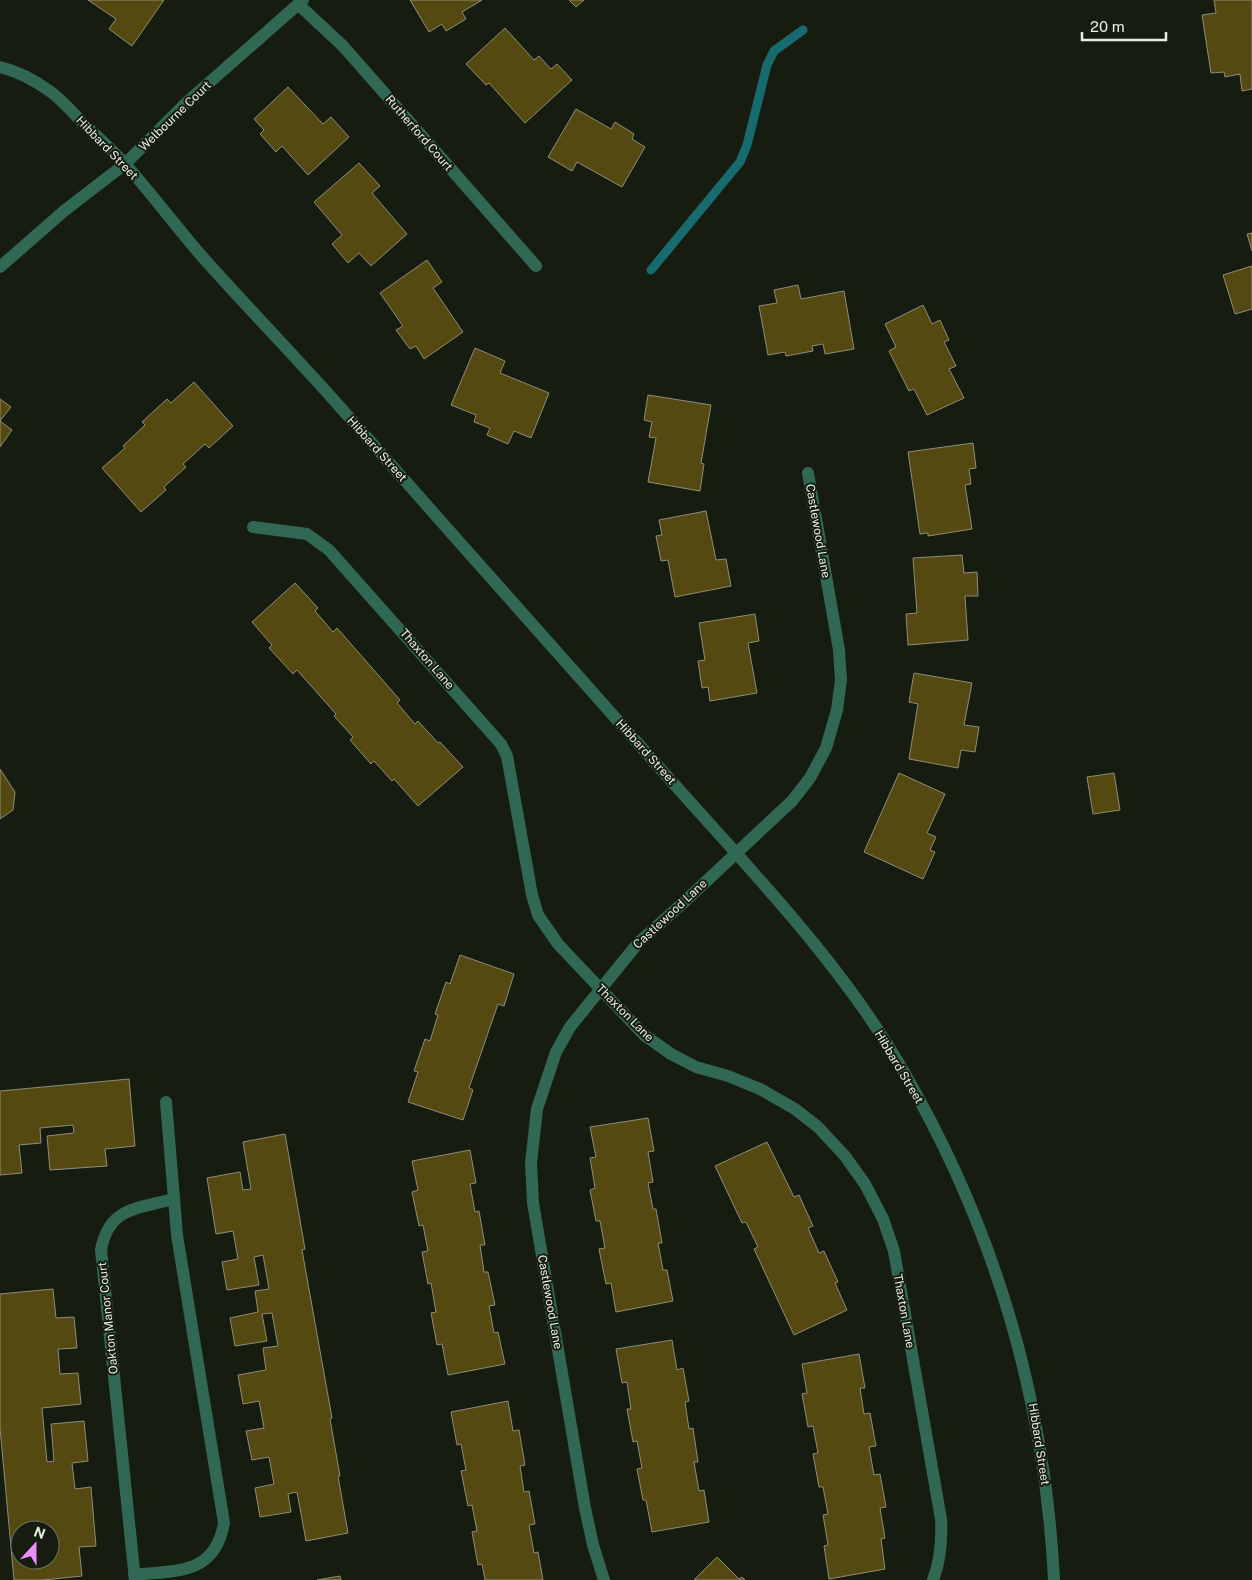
<svg xmlns="http://www.w3.org/2000/svg" width="1252" height="1580" font-family="'Public Sans',sans-serif">
  <style>
    .lines { fill: none; stroke-linecap: round; stroke-linejoin: round }
    .stream { stroke: #176a6e; stroke-width: 9 }
    .building { fill: #544a11; stroke: #8f8c79; fill-rule: evenodd }
    .street { stroke: #306853; stroke-width: 12 }
    .labels { text-anchor: middle; dominant-baseline: central; stroke-width: 4; stroke-linejoin: round; paint-order: stroke }
    .street-label { font-size: 12px; fill: #e8ede4; stroke: #161d10 }
  </style>
  <rect width="100%" height="100%" fill="#161d10"/>
  <g class="lines">
    <path class="stream" d="M651 270 740 162 747 145 767 65 774 51 803 30"/>
  </g>
  <path class="building" d="M88 0H164L132 46 109 29 116 19Z
    M410 0H482L462 12 466 19 446 31 442 24 429 32Z
    M569 0H584L576 7Z
    M1214 0H1252V89L1242 91 1240 74 1225 77 1224 72 1211 73 1202 15 1216 13Z
    M505 28 534 60 539 56 551 69 557 64 572 80 525 123 489 83 486 85 466 64Z
    M288 87 323 124 331 117 349 137 308 175 282 146 276 152 260 134 264 130 254 119Z
    M576 109 611 129 615 122 634 134 632 139 645 147 622 187 577 162 572 171 548 157Z
    M359 163 380 186 372 193 407 234 371 266 359 253 348 263 332 244 342 235 314 202Z
    M1252 233V251L1247 234Z
    M427 260 442 282 433 288 463 332 424 359 416 346 410 349 396 330 403 326 380 293Z
    M1252 266V309L1235 314 1223 275Z
    M798 285 801 299 844 291 854 349 825 354 823 344 812 346 813 351 786 356 785 352 768 355 759 306 777 303 774 290Z
    M923 305 932 324 940 320 949 340 944 342 956 366 949 369 964 398 927 415 914 389 909 391 889 351 896 347 885 324Z
    M475 348 505 361 500 373 549 393 531 438 514 431 508 444 487 435 490 428 474 422 476 415 451 405Z
    M194 382 233 426 209 448 205 444 183 464 186 467 164 487 166 490 141 512 102 468 125 448 123 446 145 425 142 422 167 399 171 403Z
    M648 395 711 405 701 463 704 464 700 491 648 482 656 438 649 437 652 422 644 420Z
    M0 399 11 407 0 421 12 430 0 447Z
    M973 443 976 468 969 469 971 484 965 485 972 529 928 536V533L920 534 908 452Z
    M706 511 716 560 726 559 731 586 675 597 668 560 661 561 656 536 662 535 659 520Z
    M962 555 964 573 977 572 978 596H965L968 640 908 645 906 614 917 613 913 558Z
    M295 583 318 608 315 611 333 632 337 628 400 700 397 703 415 724 418 721 438 743 440 742 463 767 418 806 394 779 392 781 374 761 371 764 350 740 353 737 334 716 336 714 297 670 293 674 269 648 272 645 252 622Z
    M755 614 759 641 748 643 757 693 710 701 708 687 702 688 698 661 705 660 699 623Z
    M914 673 972 683 964 725 979 727 975 752 961 750 958 768 909 759 918 704 909 702Z
    M0 769 15 792 13 810 0 819Z
    M899 773 945 794 927 833 936 837 930 850 935 852 923 879 864 852Z
    M1114 773 1120 810 1093 814 1087 777Z
    M460 955 514 974 504 1006 498 1004 469 1088 473 1090 463 1120 408 1102 418 1072 414 1071 425 1039 430 1041 438 1015 435 1014 446 982 450 984Z
    M129 1079 135 1146 105 1149 107 1166 50 1170 47 1136 74 1133 73 1125 40 1128 41 1143 19 1145 22 1173 0 1175V1091Z
    M648 1118 654 1151 648 1152 653 1182 648 1183 653 1209H656L662 1243H658L663 1270H667L673 1301 616 1312 611 1283 606 1284 599 1249 605 1248 600 1221H596L590 1190 595 1188 590 1158 596 1157 590 1127Z
    M285 1134 305 1249 302 1250 332 1418 330 1419 340 1476H338L348 1533 306 1541 297 1492 288 1494 291 1512 260 1517 255 1488 274 1484 269 1457 252 1460 246 1431 264 1428 259 1401 243 1404 238 1375 266 1370 263 1348 278 1346 272 1313 262 1314 267 1341 235 1346 230 1318 258 1312 255 1291 269 1289 263 1255 254 1257 259 1285 227 1290 222 1262 238 1259 233 1231 216 1234 207 1178 240 1172 243 1190 251 1189 243 1142Z
    M767 1142 794 1197 799 1195 813 1226 808 1228 819 1253 824 1251 838 1282 835 1283 847 1310 794 1335 754 1249 758 1247 746 1222 742 1223 715 1166Z
    M470 1150 476 1183 470 1184 475 1212 479 1211 485 1245H480L484 1272H488L495 1305 489 1306 494 1333 498 1332 505 1364 448 1375 442 1344 437 1345 431 1313 436 1312 431 1283 428 1284 422 1252 428 1251 423 1225 419 1226 412 1192 418 1190 412 1161Z
    M53 1289 56 1318 74 1317 77 1348 58 1349 60 1374 78 1373 81 1404 42 1408 47 1462 54 1461 51 1424 84 1421 88 1461 72 1463 75 1489 91 1487 96 1546 79 1547 82 1576 43 1580H14L0 1428V1294ZM20 1530H50V1560H20Z
    M672 1340 677 1370 683 1368 689 1401 685 1402 689 1429 693 1428 698 1462H694L699 1491 704 1490 709 1522 652 1532 646 1500H643L637 1469 642 1468 637 1441 633 1442 627 1409H631L627 1382 622 1383 616 1349Z
    M859 1354 865 1388H860L864 1414 870 1413 876 1446 869 1447 874 1475 880 1474 886 1507 880 1508 885 1538 881 1539 885 1569 829 1579 824 1546 828 1545 823 1515 828 1514 823 1487H819L813 1454 818 1453 813 1426 808 1427 802 1394 807 1393 802 1364Z
    M508 1401 513 1431 519 1430 525 1465 520 1466 524 1492 529 1491 535 1524 529 1525 534 1553 538 1552 543 1580H485L482 1564 478 1565 472 1532 477 1531 472 1505 468 1506 461 1471 466 1470 461 1444 457 1445 451 1412Z
    M717 1557 739 1579 742 1577 745 1580H694Z
    M340 1576 341 1580H317Z"/>
  <g class="lines">
    <path class="street" d="M298 4 343 46 536 266
      M0 67C17 71 36 81 51 92 63 101 74 114 85 125 99 138 113 151 126 165 151 193 174 224 199 253 245 305 294 355 340 407 451 533 563 659 674 784 755 875 845 968 905 1074 995 1230 1045 1400 1054 1580
      M0 267 64 211 125 164 186 103 303 0
      M253 527 307 534 329 550 501 744 507 756 532 895 538 915 558 944 644 1035 671 1054 696 1067 728 1076 760 1089 795 1109 818 1127 845 1156 865 1184 883 1219 894 1251 941 1519C942 1540 941 1560 933 1580
      M134 1575C177 1570 215 1575 224 1523L177 1235 166 1102
      M135 1580 101 1250C109 1207 137 1209 173 1199
      M604 1580 593 1545 585 1508 533 1203 531 1163 537 1109 556 1052 570 1027 638 943 683 903 792 801 810 778 826 748 837 710 841 680 839 650 808 473"/>
  </g>
  <g class="labels">
    <g class="street-label">
      <text transform="translate(175 116) rotate(-44)">Welbourne Court</text>
      <text transform="translate(419 133) rotate(49)">Rutherford Court</text>
      <text transform="translate(107 148) rotate(46)">Hibbard Street</text>
      <text transform="translate(377 449) rotate(48)">Hibbard Street</text>
      <text transform="translate(818 531) rotate(80)">Castlewood Lane</text>
      <text transform="translate(427 659) rotate(49)">Thaxton Lane</text>
      <text transform="translate(646 752) rotate(48)">Hibbard Street</text>
      <text transform="translate(670 914) rotate(-43)">Castlewood Lane</text>
      <text transform="translate(625 1013) rotate(45)">Thaxton Lane</text>
      <text transform="translate(899 1067) rotate(59)">Hibbard Street</text>
      <text transform="translate(550 1302) rotate(80)">Castlewood Lane</text>
      <text transform="translate(904 1311) rotate(80)">Thaxton Lane</text>
      <text transform="translate(108 1318) rotate(-96)">Oakton Manor Court</text>
      <text transform="translate(1039 1444) rotate(81)">Hibbard Street</text>
    </g>
  </g>
  <g transform="translate(35 1545) rotate(21)"><circle r="24" fill="#161d10" stroke="#6a7065"/>
  <path d="M0-4L9 19L0 12L-9 19Z" fill="#ec8cfb"/>
  <text y="-8" font-size="14" font-weight="bold" text-anchor="middle" fill="#e8ede4">N</text>
  </g>
  <path d="M1082 32v8h84v-8" fill="none" stroke="#e8ede4" stroke-width="2.5"/>
  <text x="1090" y="32" font-size="15" fill="#e8ede4" stroke="#161d10" stroke-width="4" paint-order="stroke">20 m</text>
</svg>
